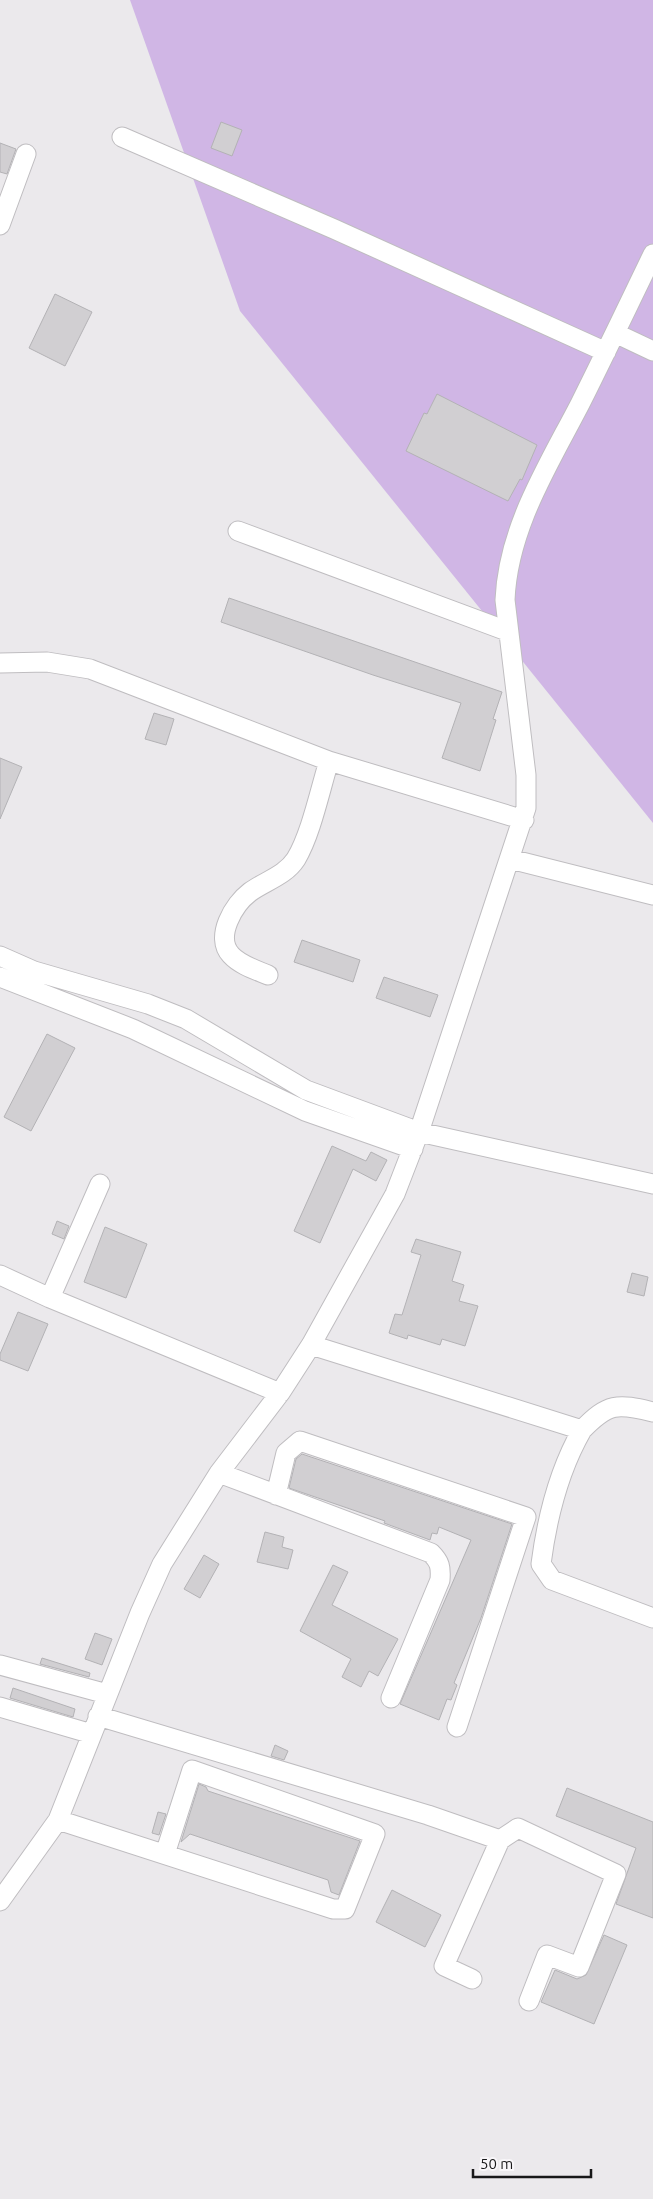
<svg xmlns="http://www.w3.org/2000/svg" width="653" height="2199" font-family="Ubuntu,sans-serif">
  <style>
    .green { fill: #d0b6e5 }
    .building { fill: #d1cfd2; stroke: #b3b2b5 }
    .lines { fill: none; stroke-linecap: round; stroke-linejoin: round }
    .minor-casing { stroke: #bfbdc0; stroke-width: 21 }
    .minor { stroke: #fff; stroke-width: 19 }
  </style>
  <rect width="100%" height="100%" fill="#ebe9ec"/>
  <path class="green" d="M130 0H653V823L240 311Z"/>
  <path class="building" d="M221 122 242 130 232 156 211 148Z
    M0 143 16 149 7 174 0 172Z
    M55 294 92 312 65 366 29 348Z
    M437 394 537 445 522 480 520 479 508 501 406 451 424 413 427 414Z
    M229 598 502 692 493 719 496 720 480 771 442 758 461 703 373 675 221 622Z
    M154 713 174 719 166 745 145 739Z
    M0 758 22 767 0 819Z
    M302 940 360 960 353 982 294 962Z
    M384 977 438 995 430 1017 376 998Z
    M47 1034 75 1048 31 1131 4 1117Z
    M332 1146 366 1161 371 1152 387 1160 376 1181 353 1169 320 1243 294 1231Z
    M57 1221 69 1226 64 1239 52 1234Z
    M105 1227 147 1244 126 1298 84 1282Z
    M416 1239 461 1252 452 1281 464 1285 459 1301 478 1306 465 1346 442 1339 440 1345 408 1335 407 1339 389 1333 395 1314 402 1315 421 1255 411 1252Z
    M632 1273 648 1277 644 1296 627 1292Z
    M18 1312 48 1324 28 1371 0 1360V1354Z
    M302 1454 512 1524 481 1618 454 1683 457 1685 451 1700 447 1699 439 1720 400 1704 471 1540 439 1527 437 1534 432 1533 430 1540 384 1523 385 1521 289 1488 296 1459Z
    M265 1532 284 1537 282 1547 293 1550 288 1569 257 1562Z
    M204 1555 219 1564 200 1598 184 1589Z
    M333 1565 348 1572 332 1605 398 1639 378 1676 369 1671 361 1687 342 1677 351 1659 300 1631Z
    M95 1633 112 1639 102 1665 85 1659Z
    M42 1658 90 1673 89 1677 40 1664Z
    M13 1688 75 1709 73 1717 10 1698Z
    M275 1745 288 1751 284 1760 271 1756Z
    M199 1784 206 1787 208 1791 360 1841 339 1895 331 1892 328 1880 190 1834 181 1842Z
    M567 1788 653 1822V1918L616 1904 636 1848 556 1816Z
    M158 1812 166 1814 159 1835 152 1833Z
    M392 1890 441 1915 425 1947 376 1922Z
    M604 1935 627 1945 594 2024 541 2002 555 1970 577 1979 586 1975Z"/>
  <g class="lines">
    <g class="minor-casing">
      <path id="minor" d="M122 137 334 229 606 352
        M0 225 26 154
        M615 333 653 351
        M238 531 507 631
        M0 663 47 662 90 669 329 761 524 820
        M510 859 653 895
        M0 956 34 971 148 1004 186 1019 306 1090 419 1132 653 1184
        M268 975C256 970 240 965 231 955 214 937 234 904 250 892 265 881 285 876 296 859 311 834 320 790 329 761
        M0 977 133 1029 305 1111 413 1149
        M0 1275 50 1298 280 1393
        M50 1298 100 1184
        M311 1345 582 1430C559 1470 547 1518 541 1564L552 1580 653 1618
        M582 1430C608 1403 617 1403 653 1412
        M219 1473 431 1553C440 1562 441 1567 440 1580L391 1698
        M276 1495 286 1453 300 1441 526 1517 457 1727
        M0 1665 107 1694
        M0 1707 92 1734
        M98 1716 428 1815 500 1840 444 1966 472 1979
        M58 1820 333 1909H345L375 1834 192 1770 165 1854
        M500 1840 518 1828 616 1874 579 1967 547 1955 529 2001
        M0 1901 58 1820 140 1613 162 1564 219 1473 280 1393 311 1345 395 1194 419 1132 526 808V775L505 600C508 528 548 466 580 404 605 354 629 304 653 254"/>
    </g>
    <use href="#minor" class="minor"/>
  </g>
  <path d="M473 2169v8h118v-8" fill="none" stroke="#181819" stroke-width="2.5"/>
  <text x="480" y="2169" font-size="15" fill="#181819" stroke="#f8f6f9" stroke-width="4" paint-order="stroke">50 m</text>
</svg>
